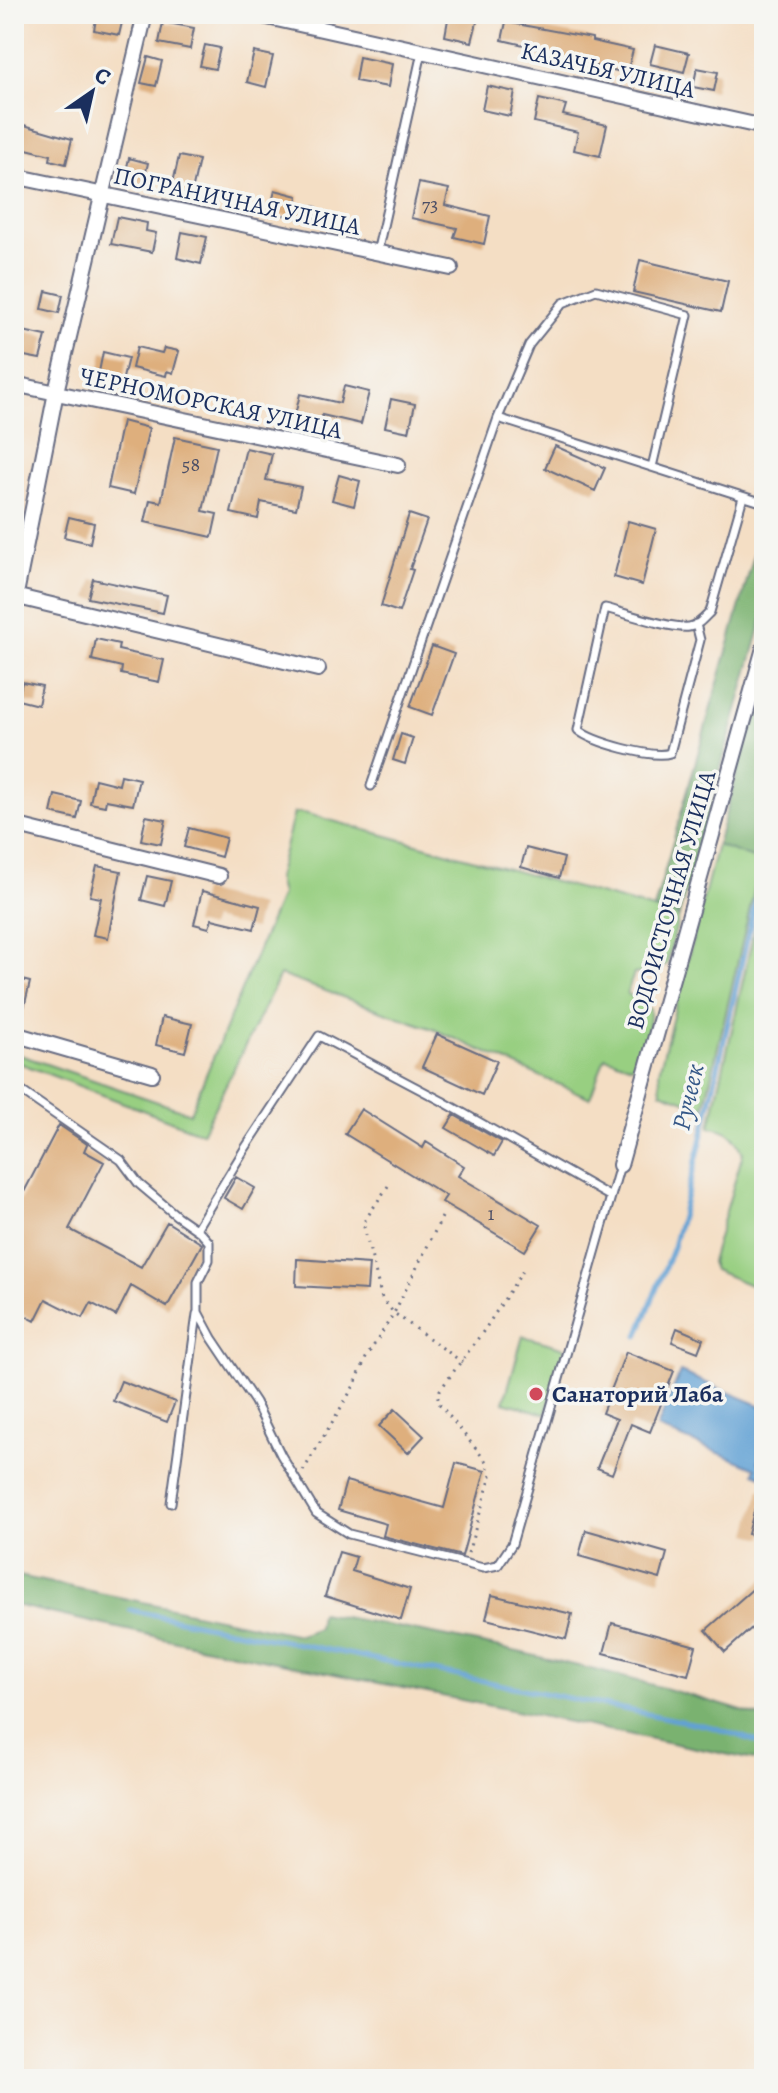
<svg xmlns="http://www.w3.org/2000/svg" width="778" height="2093" font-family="Alegreya,serif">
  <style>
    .green { fill: #98cf81; stroke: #5a7f70; stroke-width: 2 }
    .forest { fill: #7ab26f; stroke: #4a7066; stroke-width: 2 }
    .water { fill: #62a1d4; stroke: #3e6899; stroke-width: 2 }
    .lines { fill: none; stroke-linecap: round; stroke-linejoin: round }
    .stream { stroke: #62a1d4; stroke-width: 5 }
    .building { fill: #deaf7d }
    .lane-casing { stroke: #676c82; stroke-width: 11 }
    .street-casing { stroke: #676c82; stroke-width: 18 }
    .path { stroke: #676c82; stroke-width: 3; stroke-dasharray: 2 6; stroke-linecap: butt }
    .lane { stroke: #fff; stroke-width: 7 }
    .street { stroke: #fff; stroke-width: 14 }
    .poi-dot { fill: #d1495b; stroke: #f6f6f2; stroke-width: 3 }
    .labels { text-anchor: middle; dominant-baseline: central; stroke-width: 7; stroke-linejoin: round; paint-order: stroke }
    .number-label { font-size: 20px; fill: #4c4f66 }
    .street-label { font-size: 24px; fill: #1b2f5e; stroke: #f6f6f2 }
    .poi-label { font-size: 24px; font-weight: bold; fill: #1b2f5e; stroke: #f6f6f2; text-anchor: start }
    .water-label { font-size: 26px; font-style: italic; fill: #345787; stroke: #f6f6f2 }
  </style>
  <rect width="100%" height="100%" fill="#f6f6f2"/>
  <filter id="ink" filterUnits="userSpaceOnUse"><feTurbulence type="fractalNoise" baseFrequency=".0125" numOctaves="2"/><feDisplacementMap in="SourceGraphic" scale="16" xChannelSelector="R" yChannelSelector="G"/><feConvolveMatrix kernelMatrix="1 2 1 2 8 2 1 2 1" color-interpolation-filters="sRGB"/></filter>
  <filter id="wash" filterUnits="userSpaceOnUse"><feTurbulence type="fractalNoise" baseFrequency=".006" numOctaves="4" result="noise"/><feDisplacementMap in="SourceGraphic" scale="32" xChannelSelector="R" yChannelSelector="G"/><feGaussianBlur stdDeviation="1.8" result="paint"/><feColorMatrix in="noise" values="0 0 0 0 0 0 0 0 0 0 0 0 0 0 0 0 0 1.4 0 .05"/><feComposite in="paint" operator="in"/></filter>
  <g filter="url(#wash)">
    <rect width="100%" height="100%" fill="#f4dec4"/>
    <path class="green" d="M294 813H304L679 916 667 964 655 971 634 974 627 993 650 1009C651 1028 645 1052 632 1066L605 1057 590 1098 433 1029 280 975 202 1133 14 1061V1053L190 1113 281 895 277 878Z
      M717 845 761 861 704 1108 661 1092 659 1071Z
      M764 887V1291L714 1270 711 1262 743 1153C736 1136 729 1129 710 1127Z
      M523 1336 565 1348 546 1414 504 1402Z"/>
    <path class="forest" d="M764 520V614L679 916 654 909Z
      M764 676V849L761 861 717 845Z
      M14 1575 299 1635 318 1628 320 1613C470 1639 620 1671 764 1718V1762L208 1648 14 1605Z"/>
    <path class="water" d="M680 1372 764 1407V1448L758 1463 764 1453V1477L754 1473 756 1468 657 1428Z"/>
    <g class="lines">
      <path class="stream" d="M638 1336 673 1247 701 1142 764 864
        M130 1610 712 1727 764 1744"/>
    </g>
    <g id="blocks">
      <path class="building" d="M97 14H124L119 35 94 30Z
        M449 14H479L472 42 445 36Z
        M163 22 194 28 190 49 159 43Z
        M506 22 592 38V41L633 50 627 73 586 64V69L565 64 566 58 545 53 546 50 502 40Z
        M205 45 220 48 215 69 200 66Z
        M655 45 689 53 684 72 650 64Z
        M254 52 273 56 266 87 247 82Z
        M148 57 162 61 156 86 141 83Z
        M359 57 392 64 388 87 355 81Z
        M697 68 718 72 714 91 693 87Z
        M487 86 515 92 510 116 482 110Z
        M539 99 566 105 563 115 607 125 600 156 574 150 578 132 534 122Z
        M17 123 72 139 66 164 50 160 51 155 14 146Z
        M179 156 199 160 191 196 171 192Z
        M129 158 148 163 143 185 124 181Z
        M419 183 449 189 445 205 490 216 484 244 454 237 457 228 411 218Z
        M275 190 298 196 297 203 317 207 314 222 270 212Z
        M117 217 147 223 146 231 156 233 152 252 111 244Z
        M182 232 207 237 201 264 177 258Z
        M640 260 728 281 721 312 633 292Z
        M46 291 63 295 59 313 42 309Z
        M14 329 46 336 40 359 14 354Z
        M137 347 162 353 164 348 179 351 173 373 167 371 166 376 132 368Z
        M103 352 128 358 122 382 98 377Z
        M344 386 369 392 361 424 322 415 319 430 293 424 300 394 340 403Z
        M391 399 415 404 409 432 385 427Z
        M122 421 149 428 134 494 108 488Z
        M175 437 217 446 203 511 217 514 212 537 145 522 150 500 161 502Z
        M555 446 605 468 595 491 545 468Z
        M246 448 272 454 266 480 301 487 296 509 261 502 258 519 231 513Z
        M339 475 360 481 354 506 332 500Z
        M409 514 427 520 410 569 413 570 399 612 381 606Z
        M69 517 94 523 90 543 64 537Z
        M628 521 656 529 642 585 614 577Z
        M93 579 167 595 163 613 88 598Z
        M96 639 119 644 118 650 164 660 159 682 121 674 122 667 92 660Z
        M432 646 454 654 432 715 410 707Z
        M22 682 42 686 38 705 18 700Z
        M401 734 413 738 405 764 393 760Z
        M121 775 139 779 133 805 106 800 105 806 90 803 95 779 119 785Z
        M55 795 81 801 77 819 51 813Z
        M146 816 166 820 161 844 141 840Z
        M189 828 226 838 221 857 184 847Z
        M526 848 564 858 559 878 521 867Z
        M97 866 121 871 108 938 93 935 101 898 90 896Z
        M147 876 171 881 165 906 141 900Z
        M202 891 260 906 254 929 212 919 209 928 194 924Z
        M14 978 30 982 20 1025 14 1024Z
        M162 1017 192 1024 185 1052 156 1045Z
        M437 1034 497 1061 482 1095 422 1067Z
        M361 1109 423 1148 426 1142 464 1166 458 1176 541 1225 525 1251 442 1202 446 1196 345 1134Z
        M454 1115 502 1142 494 1156 446 1128Z
        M59 1125 87 1144 84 1151 104 1162 69 1229 141 1267 167 1222 202 1244 167 1307 131 1286 116 1316 91 1303 83 1318 46 1299 35 1321 14 1310V1211Z
        M236 1177 255 1188 243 1209 224 1198Z
        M297 1259 369 1264 367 1290 296 1286Z
        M677 1328 703 1339 698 1352 672 1342Z
        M626 1352 674 1371 650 1432 631 1424 612 1474 597 1468 617 1419 602 1413Z
        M121 1381 175 1402 167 1422 113 1401Z
        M395 1409 424 1436 408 1453 379 1426Z
        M456 1463 485 1471 462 1556 383 1536 386 1524 338 1510 346 1481 444 1508Z
        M760 1489 764 1490V1538L748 1534Z
        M586 1530 667 1553 660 1579 579 1556Z
        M339 1552 356 1557 352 1571 410 1589 401 1620 325 1596Z
        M764 1579V1617L725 1652 706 1630Z
        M492 1595 572 1614 566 1639 486 1619Z
        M612 1623 696 1646 688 1675 604 1653Z"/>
    </g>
  </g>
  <g filter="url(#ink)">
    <use href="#blocks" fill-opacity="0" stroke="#676c82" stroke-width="2"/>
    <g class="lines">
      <g class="lane-casing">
        <path id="lane" d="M377 253 422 52
          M498 418 764 503
          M696 624 700 640 670 753C653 759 592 742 578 730L605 608C625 613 670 629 689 627 698 626 704 618 710 612L743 497
          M371 786 498 418 529 345 563 303 596 290 688 315 652 467
          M14 1086 121 1160 139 1184 177 1216 200 1232 209 1242V1260L198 1282V1312L212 1338 255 1402 281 1455 316 1513 349 1534 483 1568 498 1565 512 1544 620 1165
          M196 1229 244 1150 319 1036 442 1101 611 1197
          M171 1503 197 1314"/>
      </g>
      <g class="street-casing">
        <path id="street" d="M254 14 764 127
          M14 176 451 268
          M14 384 398 465
          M14 596 318 669
          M14 604 56 392 145 14
          M14 825 219 876
          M14 1034 152 1074
          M620 1165 764 648"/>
      </g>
      <path class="path" d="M388 1186 363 1223 382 1299 394 1313 462 1362
        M303 1471 355 1384 366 1358 394 1313 442 1217
        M468 1553 491 1476 485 1460 437 1401 440 1390 485 1329 526 1266"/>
      <use href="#lane" class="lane"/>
      <use href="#street" class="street"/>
    </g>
  </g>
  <circle class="poi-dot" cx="536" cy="1394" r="8"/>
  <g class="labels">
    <g class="number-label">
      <text x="430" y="204">73</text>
      <text x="191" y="464">58</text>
      <text x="491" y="1213">1</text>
    </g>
    <g class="street-label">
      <text transform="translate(608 70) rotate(13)">КАЗАЧЬЯ УЛИЦА</text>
      <text transform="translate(237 201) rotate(12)">ПОГРАНИЧНАЯ УЛИЦА</text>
      <text transform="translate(211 403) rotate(12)">ЧЕРНОМОРСКАЯ УЛИЦА</text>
      <text transform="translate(671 900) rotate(-74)">ВОДОИСТОЧНАЯ УЛИЦА</text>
    </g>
    <g class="poi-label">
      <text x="552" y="1394">Санаторий Лаба</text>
    </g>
    <g class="water-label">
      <text transform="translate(688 1097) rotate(-77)">Ручеек</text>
    </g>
  </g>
  <rect width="778" height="2093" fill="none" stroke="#f6f6f2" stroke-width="48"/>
  <g transform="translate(92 92) rotate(34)" stroke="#f6f6f2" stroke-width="6" paint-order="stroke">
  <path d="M0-6L14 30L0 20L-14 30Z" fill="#1b2f5e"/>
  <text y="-12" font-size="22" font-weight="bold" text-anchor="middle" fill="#1b2f5e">С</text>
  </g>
</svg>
